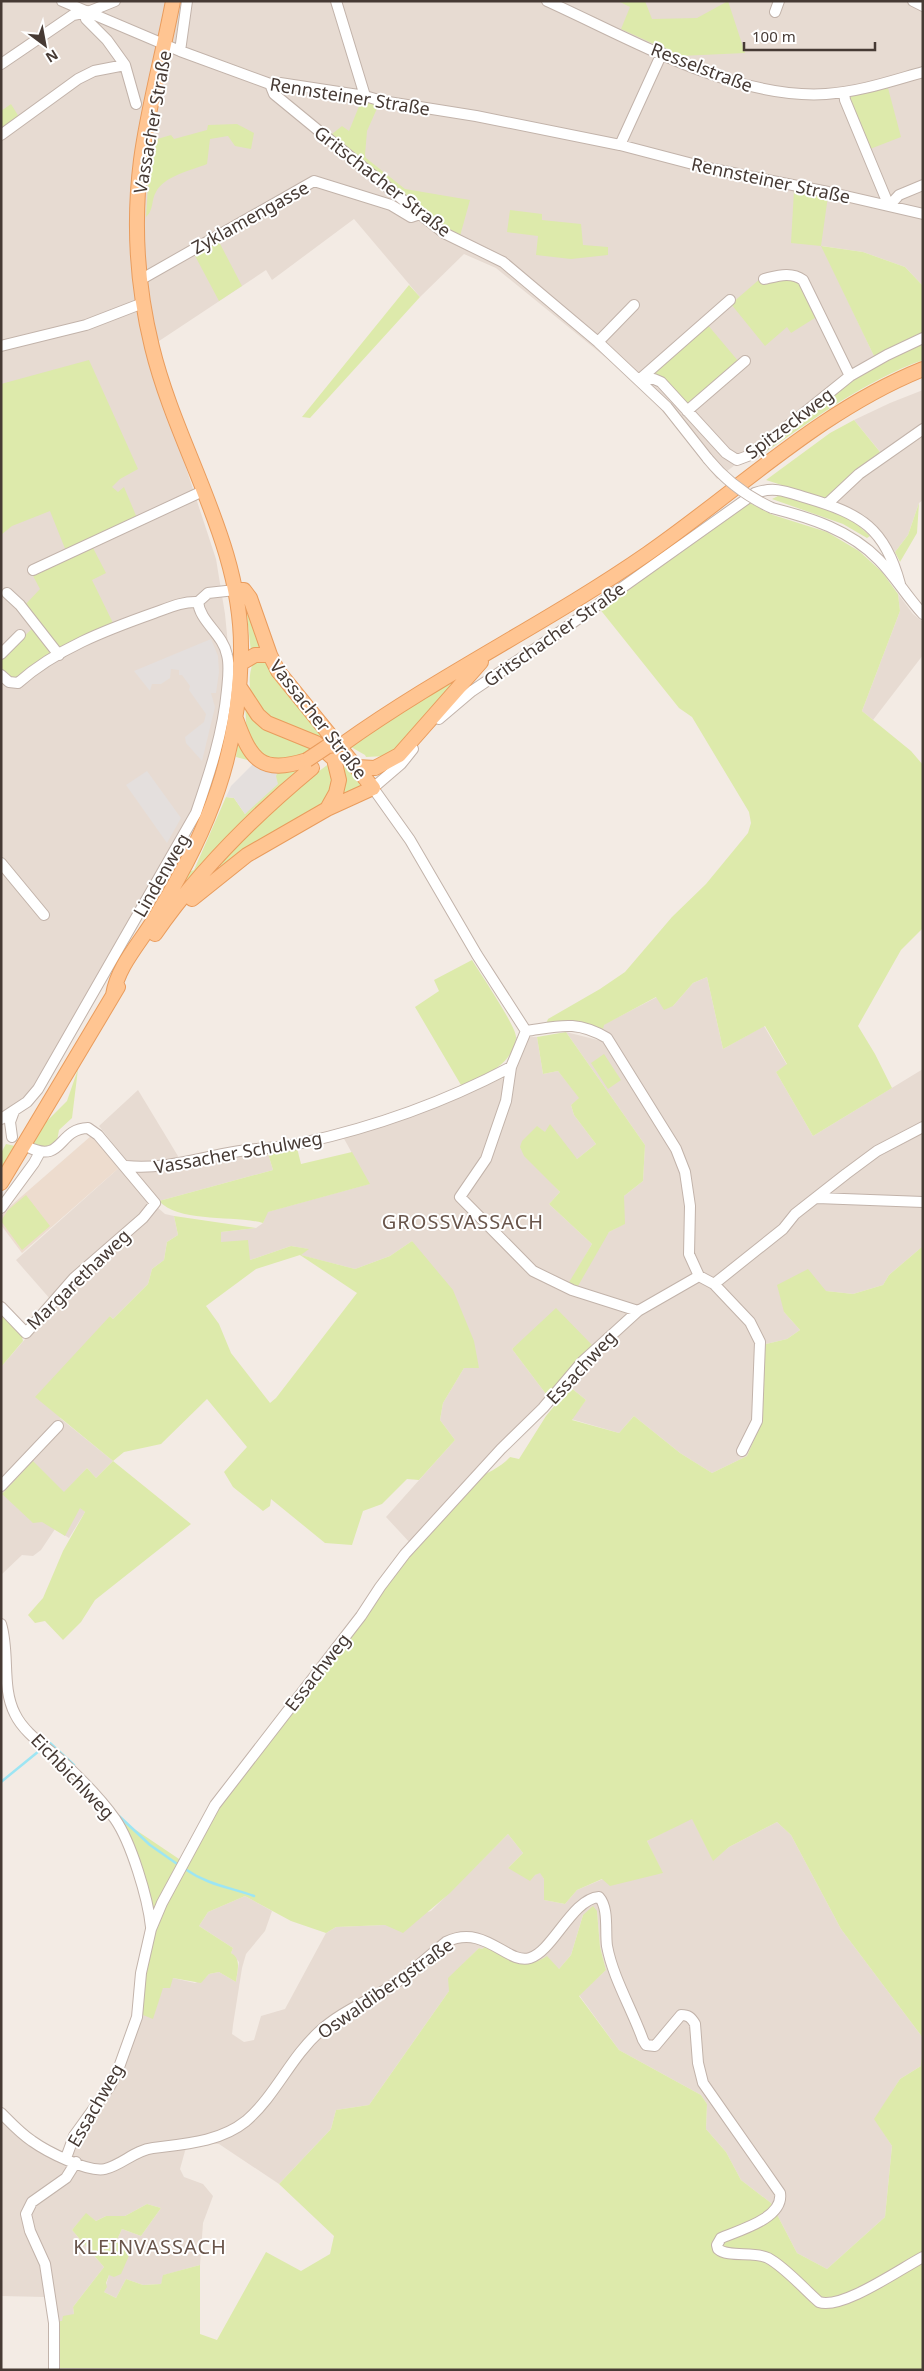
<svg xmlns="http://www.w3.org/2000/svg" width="924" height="2371" font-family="'Noto Sans',sans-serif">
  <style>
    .residential { fill: #e7dbd2 }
    .education { fill: #eddcce }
    .green { fill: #ddeaab; fill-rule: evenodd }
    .parking { fill: #e4dfdd }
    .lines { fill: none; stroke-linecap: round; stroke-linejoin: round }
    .stream { stroke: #9de5f3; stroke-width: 2.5 }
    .minor-casing { stroke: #c2b3aa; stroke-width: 12 }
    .major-casing { stroke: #e99c5d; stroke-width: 16 }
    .minor { stroke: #fff; stroke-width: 10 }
    .major { stroke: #ffc592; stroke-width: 14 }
    .minor-bridge-casing { stroke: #c2b3aa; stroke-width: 12; stroke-linecap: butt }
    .major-bridge-casing { stroke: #e99c5d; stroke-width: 16; stroke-linecap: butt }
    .minor-bridge { stroke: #fff; stroke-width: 10 }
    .major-bridge { stroke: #ffc592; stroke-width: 14 }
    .labels { text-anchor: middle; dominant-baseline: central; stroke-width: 4; stroke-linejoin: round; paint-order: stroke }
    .street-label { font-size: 18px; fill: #463a34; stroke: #fff }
    .quarter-label { font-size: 20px; letter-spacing: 1px; fill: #69554b; stroke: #fff }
  </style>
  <rect width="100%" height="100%" fill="#f3ebe4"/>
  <path class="residential" d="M1 1H923V286L905 267 863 252 822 246 874 356 717 479 672 422 637 383 496 268 464 254 420 297 354 219 272 280 266 270 147 349 216 559 225 614 233 696 195 815 114 948 24 1101 1 1116Z
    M923 390V500L919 503 908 535 895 552 879 529 864 515 837 504 836 499 862 476 886 459 854 420 890 403Z
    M898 594 913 614 923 622V655L873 720 862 711 900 611Z
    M707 977 723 1049 764 1026 787 1065 776 1072 813 1136 923 1069V1246L889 1275 883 1285 853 1294 826 1291 784 1312 800 1330 787 1339 762 1345 759 1428 747 1456 712 1473 680 1453 634 1416 619 1433 571 1419 586 1400 570 1387 592 1345 530 1334 512 1349 549 1398 411 1544 386 1517 455 1440 440 1420 443 1403 464 1368H479L412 1241 390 1256 355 1269 300 1255 308 1249 291 1246 250 1260 220 1242 221 1232 256 1228 263 1223 267 1212 369 1184 342 1135 496 1076 507 1080 510 1055 516 1037H537L543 1074 558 1071 580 1098 571 1105 574 1115 596 1144 577 1159 538 1127 550 1181 560 1192 549 1204 592 1244 569 1284 609 1232 624 1224V1196L643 1181 645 1145 566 1032 602 1041 603 1025 657 997 673 1006 693 983Z
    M138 1090 184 1166 267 1150 273 1170 159 1201 99 1126Z
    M121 1166 148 1199 147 1208 51 1300 16 1260Z
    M157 1207 165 1214 174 1216 178 1235 167 1242 164 1260 152 1269 148 1284 113 1319 110 1316 60 1418 113 1461 96 1478 87 1468 65 1492 85 1512 69 1538 55 1529 41 1550 33 1556 22 1555 1 1575V1367L77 1279Z
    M692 1818 713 1860 729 1847 777 1822 791 1835 841 1929 923 2038 921 2066 900 2079 875 2119 892 2146 885 2217 827 2269 797 2253 771 2203 741 2180 726 2152 706 2129 707 2104 701 2095 619 2050 579 1995 606 1970 600 1947 597 1911 583 1915 571 1955 559 1969 537 1963 525 1965 486 1946 482 1949 479 1948 464 1963 449 1991 369 2105 336 2110 331 2129 279 2184 219 2144 199 2143 188 2146 185 2151 180 2169 184 2177 203 2184 213 2196 203 2223 200 2265 164 2275 161 2284 143 2285 126 2279 116 2298 104 2292 109 2275 129 2248 116 2242 122 2229 141 2236 161 2208 147 2204 125 2216H106L96 2221 86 2214 72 2230 104 2267 73 2307 74 2314 63 2321H57L45 2297 1 2296V2107L34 2138 62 2151 74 2130 105 2090 137 2009 143 2015 163 1988 173 1978 195 1983 204 1979 209 1974 219 1972 236 1982 239 1962 231 1953 233 1948 199 1926 208 1912 245 1896 272 1911 265 1931 246 1954 242 1968 233 2025 232 2034 244 2042 254 2040 261 2016 285 2009 326 1933 336 1927 385 1925 431 1911 508 1834 523 1853 508 1868 535 1875 540 1872 544 1879V1900L565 1904 577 1890 603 1879 662 1873 647 1841Z"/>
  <path class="education" d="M91 1136 121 1166 22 1253 1 1225V1217L6 1210Z"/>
  <path class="green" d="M618 1H645L652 19 697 18 728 1 745 53 680 56 621 29 630 7Z
    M888 88 901 137 870 149 850 99 851 96Z
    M362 99 379 104 367 131 365 155 366 158 405 189 470 200 460 236 444 230 332 134 342 126 349 131Z
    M11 104 19 117 1 129V111Z
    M237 124 254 133 251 149 235 146 228 136 210 139 207 164C192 170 164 176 156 192 151 200 154 210 146 217L149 171 154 140 171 135 174 139 207 130 208 125Z
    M794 190 828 196 821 246 863 252 905 267 923 286V335L874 356 821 246 791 243Z
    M510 210 542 214V220L581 224 583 245 608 247V255L571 259 536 255 538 236 507 232Z
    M217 238 242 286 219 301 193 252Z
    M761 278H787L798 281 818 316 791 333 787 327 765 346 731 304Z
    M409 285 420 297 310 418 302 417Z
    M707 324 739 362 688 405 652 373Z
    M923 341V360C864 381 811 421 760 456L759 453 852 379Z
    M89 360 138 469 120 479 112 487 118 492 124 487 137 518 66 551 50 511 12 526 1 535V384Z
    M854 420 880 452 825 499 766 480 830 433Z
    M782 494 851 519 870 536 867 538 843 524 772 499Z
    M748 502 773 515 827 532 859 551 882 572 898 594 900 611 862 711 911 751 923 765V928L901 950 858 1026 875 1054 892 1088 813 1136 776 1072 787 1064 765 1026 723 1049 707 977 693 983 673 1006 664 1010 656 997 604 1025 603 1029 579 1021 546 1024 548 1019 600 989 625 972 672 917 706 884 748 833 751 823 749 812 692 717 679 708 599 608Z
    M919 503 917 533 900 562 895 552 908 535Z
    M92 546 106 573 92 580 113 623 62 647 55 645 24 606 40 589 32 574Z
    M249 612 263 649 251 652 247 615Z
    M35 626 51 650 50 653 17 678H11L1 668V658Z
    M263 658 329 739 323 743C287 727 236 714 253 662Z
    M469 670 402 746 386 756 366 757 365 755 351 747 365 736Z
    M245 704 316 748 303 758 270 761 247 739Z
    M238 741 255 762 236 757Z
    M342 755 365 785 339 799 337 758Z
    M330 763C344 804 306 814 278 829 258 840 239 854 221 868L219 865C253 828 289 793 330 763Z
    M292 770 296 772V776L181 891H178L186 873 194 870 226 797 234 798 245 814 278 772Z
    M472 960C480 973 516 1026 516 1037 516 1048 507 1060 499 1066 488 1075 473 1080 461 1085L415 1007 439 991 434 980Z
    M566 1032 645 1145 643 1181 624 1196 625 1224 609 1232 578 1286 568 1284 592 1244 549 1204 560 1192 524 1156 520 1147 522 1141 537 1126 545 1132 550 1124 577 1159 596 1144 574 1115 571 1105 579 1098 558 1071 543 1074 537 1037Z
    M604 1054 621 1080 608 1089 591 1063Z
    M78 1069 72 1118 59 1130 57 1141C47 1147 42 1149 32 1144L44 1124 67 1101Z
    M6 1144 15 1146 1 1169V1153Z
    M297 1148 301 1164 352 1152 370 1184 268 1212 263 1223C234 1215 179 1223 159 1201L273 1170 267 1150Z
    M26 1195 50 1226 22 1250 1 1221 8 1210Z
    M174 1216 256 1228 221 1232V1242L248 1240 250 1260 291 1246 309 1249 301 1255 355 1269 390 1256 412 1241 453 1290 474 1341 479 1368H464L443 1403 440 1420 455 1440 419 1480 407 1479 382 1504 363 1511 352 1545 325 1543 271 1499 270 1506 263 1511 233 1487 224 1472 247 1447 207 1399 161 1444 124 1452 113 1461 191 1524 95 1600 81 1622 63 1640 45 1621 35 1623 28 1615 43 1598 63 1551 85 1512 80 1508 65 1536 42 1522 33 1523 2 1494 33 1461 64 1492 87 1468 96 1478 113 1461 35 1397 110 1316 113 1319 148 1284 152 1269 164 1260 167 1242 178 1235ZM300 1255 357 1293 276 1398 270 1403 231 1353 219 1324 206 1306 256 1269Z
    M923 1246V2038L841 1929 791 1835 777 1822 729 1847 713 1861 692 1819 647 1841 663 1873 610 1886 602 1879 577 1890 565 1904 544 1900V1879L540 1873 535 1875 530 1881 508 1868 523 1853 508 1834 450 1893 403 1933 385 1925 336 1927 326 1933 291 1921 245 1896 208 1912 199 1926 233 1948 231 1953C242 1959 237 1971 236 1982L219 1972 209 1974 201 1983 173 1978 170 1988H163L153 2019 143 2015C138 1890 252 1762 323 1667 360 1617 397 1569 438 1522 450 1509 461 1495 473 1483 485 1472 500 1469 510 1457L519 1459 546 1416 570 1387 586 1400 572 1420 619 1433 634 1416 680 1453 712 1473 747 1456 759 1428 762 1345 787 1339 800 1330 784 1312 777 1285 808 1269 826 1291 853 1294 883 1285 889 1275Z
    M556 1308 592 1345 574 1364 549 1398 512 1349Z
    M1 1314 21 1333 23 1341 1 1367Z
    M124 1822 182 1861 154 1921 122 1825Z
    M593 1906 597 1911 600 1947 606 1970 579 1996 619 2050 701 2095 707 2104 706 2129 726 2152 741 2180 771 2203 797 2253 827 2269 885 2217 892 2146 874 2119 900 2079 921 2066 923 2044V2370L57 2368V2321H62L63 2316 74 2314 73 2307 104 2267 72 2230 86 2213 96 2221 106 2216H125L147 2204 161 2208 141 2236 122 2229 116 2242 129 2248 131 2251 121 2274 114 2277 109 2275 106 2283 107 2287 104 2292 116 2298 126 2279 143 2285 161 2284 163 2275 200 2265V2334L217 2340 266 2252 301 2271 330 2254 334 2236 279 2184 331 2129 336 2110 369 2105 449 1991 448 1978 479 1948 482 1949 486 1946C508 1956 524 1972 547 1956L559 1969 571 1955 583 1915Z"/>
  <path class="parking" d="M211 639 218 656 219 672 216 693H211L215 707 202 761 186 743 185 737 204 722 206 714 189 690 190 686 182 675H179V670L171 669 170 678 161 684H152L150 691 134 671Z
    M255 762 278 772 276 776 278 784 245 814 234 798 226 797 231 786Z
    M147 771 181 818 167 843 126 785Z"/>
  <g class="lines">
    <path class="stream" d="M50 1743 74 1765
      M1 1782 39 1751
      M119 1816 150 1845 180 1866
      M185 1869C208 1885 229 1887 254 1896"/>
    <g class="minor-casing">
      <path id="minor" d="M62 1 180 51 270 84 280 83 365 96 382 101 476 116 620 145 708 168 828 192 923 214
        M336 1 365 96
        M547 1C629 38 735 100 826 94 859 92 891 81 923 72
        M913 1 923 6
        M775 12 779 1
        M180 51 187 1
        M1 64 73 15 88 12 115 1
        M125 65 136 104
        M270 84 274 94 420 214 444 233 503 262 598 342 667 407 708 459
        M844 92 845 100 889 206 899 195 923 185
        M1 135 78 79 94 71 125 65 107 40 86 19 88 12
        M620 145 662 53
        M764 279C777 276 791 271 803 280L850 376
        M140 280 314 181 391 205 411 217 420 214
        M598 342 634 305
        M1 346 86 325 143 303
        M640 379H654L661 382 726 453 737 460 753 454 850 376 887 355 923 338
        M640 379 730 300
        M687 411 745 361
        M827 504 859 474 923 429
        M772 508C811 518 850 530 879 560 895 576 907 597 923 614
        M33 570 203 491
        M7 593 20 605 59 655
        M198 602 208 593 235 590
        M1 654 20 635
        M1 675 9 682 18 683C56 649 106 630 154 613 168 608 183 601 198 602
        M439 719 472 691 554 636 755 493C775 486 787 492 807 498 861 514 885 528 900 584
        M413 749 401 764 373 788 410 840 477 955 526 1031C560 1026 576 1020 607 1038L676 1149 685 1172 690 1206 689 1254 699 1276 714 1284 783 1229 795 1214 846 1174 877 1151 923 1127
        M1 863 44 915
        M526 1031 511 1067 506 1101 486 1159 460 1197 533 1271 572 1290 638 1311
        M1 1119 27 1102 38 1089 196 813C210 772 223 733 227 690 228 679 230 666 227 655 223 634 200 622 198 602
        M12 1137 10 1122 14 1111
        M126 1166C163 1170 198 1158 234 1152 256 1148 280 1148 302 1143 375 1127 445 1102 511 1067
        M817 1198 923 1202
        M1 1208 34 1163 40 1152
        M714 1284 750 1322 760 1342 757 1421 742 1451
        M1 1307 26 1333 74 1278 143 1218 155 1203 98 1135 88 1128C57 1129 64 1164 28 1147
        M1 1486 58 1426
        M1 1624C10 1653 1 1687 15 1714 25 1735 50 1749 66 1765 83 1781 101 1799 115 1819 131 1842 148 1898 151 1927
        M1 2113C11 2123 20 2133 32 2141 46 2151 88 2173 105 2169 122 2165 135 2150 153 2148 185 2144 220 2142 246 2121 276 2095 290 2058 320 2031 342 2011 369 2001 393 1985 412 1972 429 1956 446 1942 485 1923 507 1965 530 1958 553 1951 572 1899 599 1897 609 1908 605 1931 607 1946 613 1978 632 2009 643 2040L646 2045 655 2046 681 2015C688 2015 691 2017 695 2024L698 2063 703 2083 780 2193C784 2218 740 2230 721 2238L717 2245 718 2249C728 2258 754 2251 768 2258 785 2267 804 2289 819 2302 842 2310 900 2269 923 2257
        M66 2158 74 2136 110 2086 118 2070 137 2017 141 1973 151 1929 162 1903 215 1805 361 1616 380 1587 405 1554 501 1449 543 1408 582 1362 638 1311 699 1276
        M54 2370V2323L45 2264 30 2231 26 2214 32 2202 66 2178 76 2162"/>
    </g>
    <g class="major-casing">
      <path id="major" d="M235 590H244L250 598 270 655 278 671 373 788 327 809
        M240 664 255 655H270
        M236 719C251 760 261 775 307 760
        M343 744C441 674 549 622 647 554 738 491 819 411 923 369
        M357 767 375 768 399 755 481 662
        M192 899 247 855 327 809 336 793 339 780 334 759 316 743 267 723 258 715 239 686
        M155 934C198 872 254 816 312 768
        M113 995C118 964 143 940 158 913 210 828 239 753 241 652 243 544 177 450 152 347 137 286 133 223 141 160 148 107 163 54 173 1
        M1 1183 118 987"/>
    </g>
    <use href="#minor" class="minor"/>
    <use href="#major" class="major"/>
    <g class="minor-bridge-casing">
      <path id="minor-bridge" d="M708 459C726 481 746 496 772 508"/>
    </g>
    <g class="major-bridge-casing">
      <path id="major-bridge" d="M307 760 328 746 343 744"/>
    </g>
    <use href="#minor-bridge" class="minor-bridge"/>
    <use href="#major-bridge" class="major-bridge"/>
  </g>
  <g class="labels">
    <g class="street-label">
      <text transform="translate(702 67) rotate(21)">Resselstraße</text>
      <text transform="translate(350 96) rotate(9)">Rennsteiner Straße</text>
      <text transform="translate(152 122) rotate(-80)">Vassacher Straße</text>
      <text transform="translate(771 180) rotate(12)">Rennsteiner Straße</text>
      <text transform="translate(383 181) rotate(38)">Gritschacher Straße</text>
      <text transform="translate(250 217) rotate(-29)">Zyklamengasse</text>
      <text transform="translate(789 423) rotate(-37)">Spitzeckweg</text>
      <text transform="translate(554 634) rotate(-35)">Gritschacher Straße</text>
      <text transform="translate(319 719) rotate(52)">Vassacher Straße</text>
      <text transform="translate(161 875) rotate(-60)">Lindenweg</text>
      <text transform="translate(238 1152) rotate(-10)">Vassacher Schulweg</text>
      <text transform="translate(78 1279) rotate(-44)">Margarethaweg</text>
      <text transform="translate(581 1367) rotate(-47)">Essachweg</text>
      <text transform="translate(317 1672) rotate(-52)">Essachweg</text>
      <text transform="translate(73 1776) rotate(46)">Eichbichlweg</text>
      <text transform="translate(385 1988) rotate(-35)">Oswaldibergstraße</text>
      <text transform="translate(95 2105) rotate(-60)">Essachweg</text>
    </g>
    <g class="quarter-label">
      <text x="463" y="1221">GROSSVASSACH</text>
      <text x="150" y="2246">KLEINVASSACH</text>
    </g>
  </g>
  <rect width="924" height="2371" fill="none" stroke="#463a34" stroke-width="5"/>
  <g transform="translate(45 45) rotate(148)" stroke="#ffffff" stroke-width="4" paint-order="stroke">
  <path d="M0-4L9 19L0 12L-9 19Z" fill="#463a34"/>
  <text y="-8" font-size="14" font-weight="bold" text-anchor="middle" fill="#463a34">N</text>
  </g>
  <path d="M744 42v8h131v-8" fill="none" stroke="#463a34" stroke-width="2.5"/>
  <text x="752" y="42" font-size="15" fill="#463a34" stroke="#ffffff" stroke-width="4" paint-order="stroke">100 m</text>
</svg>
